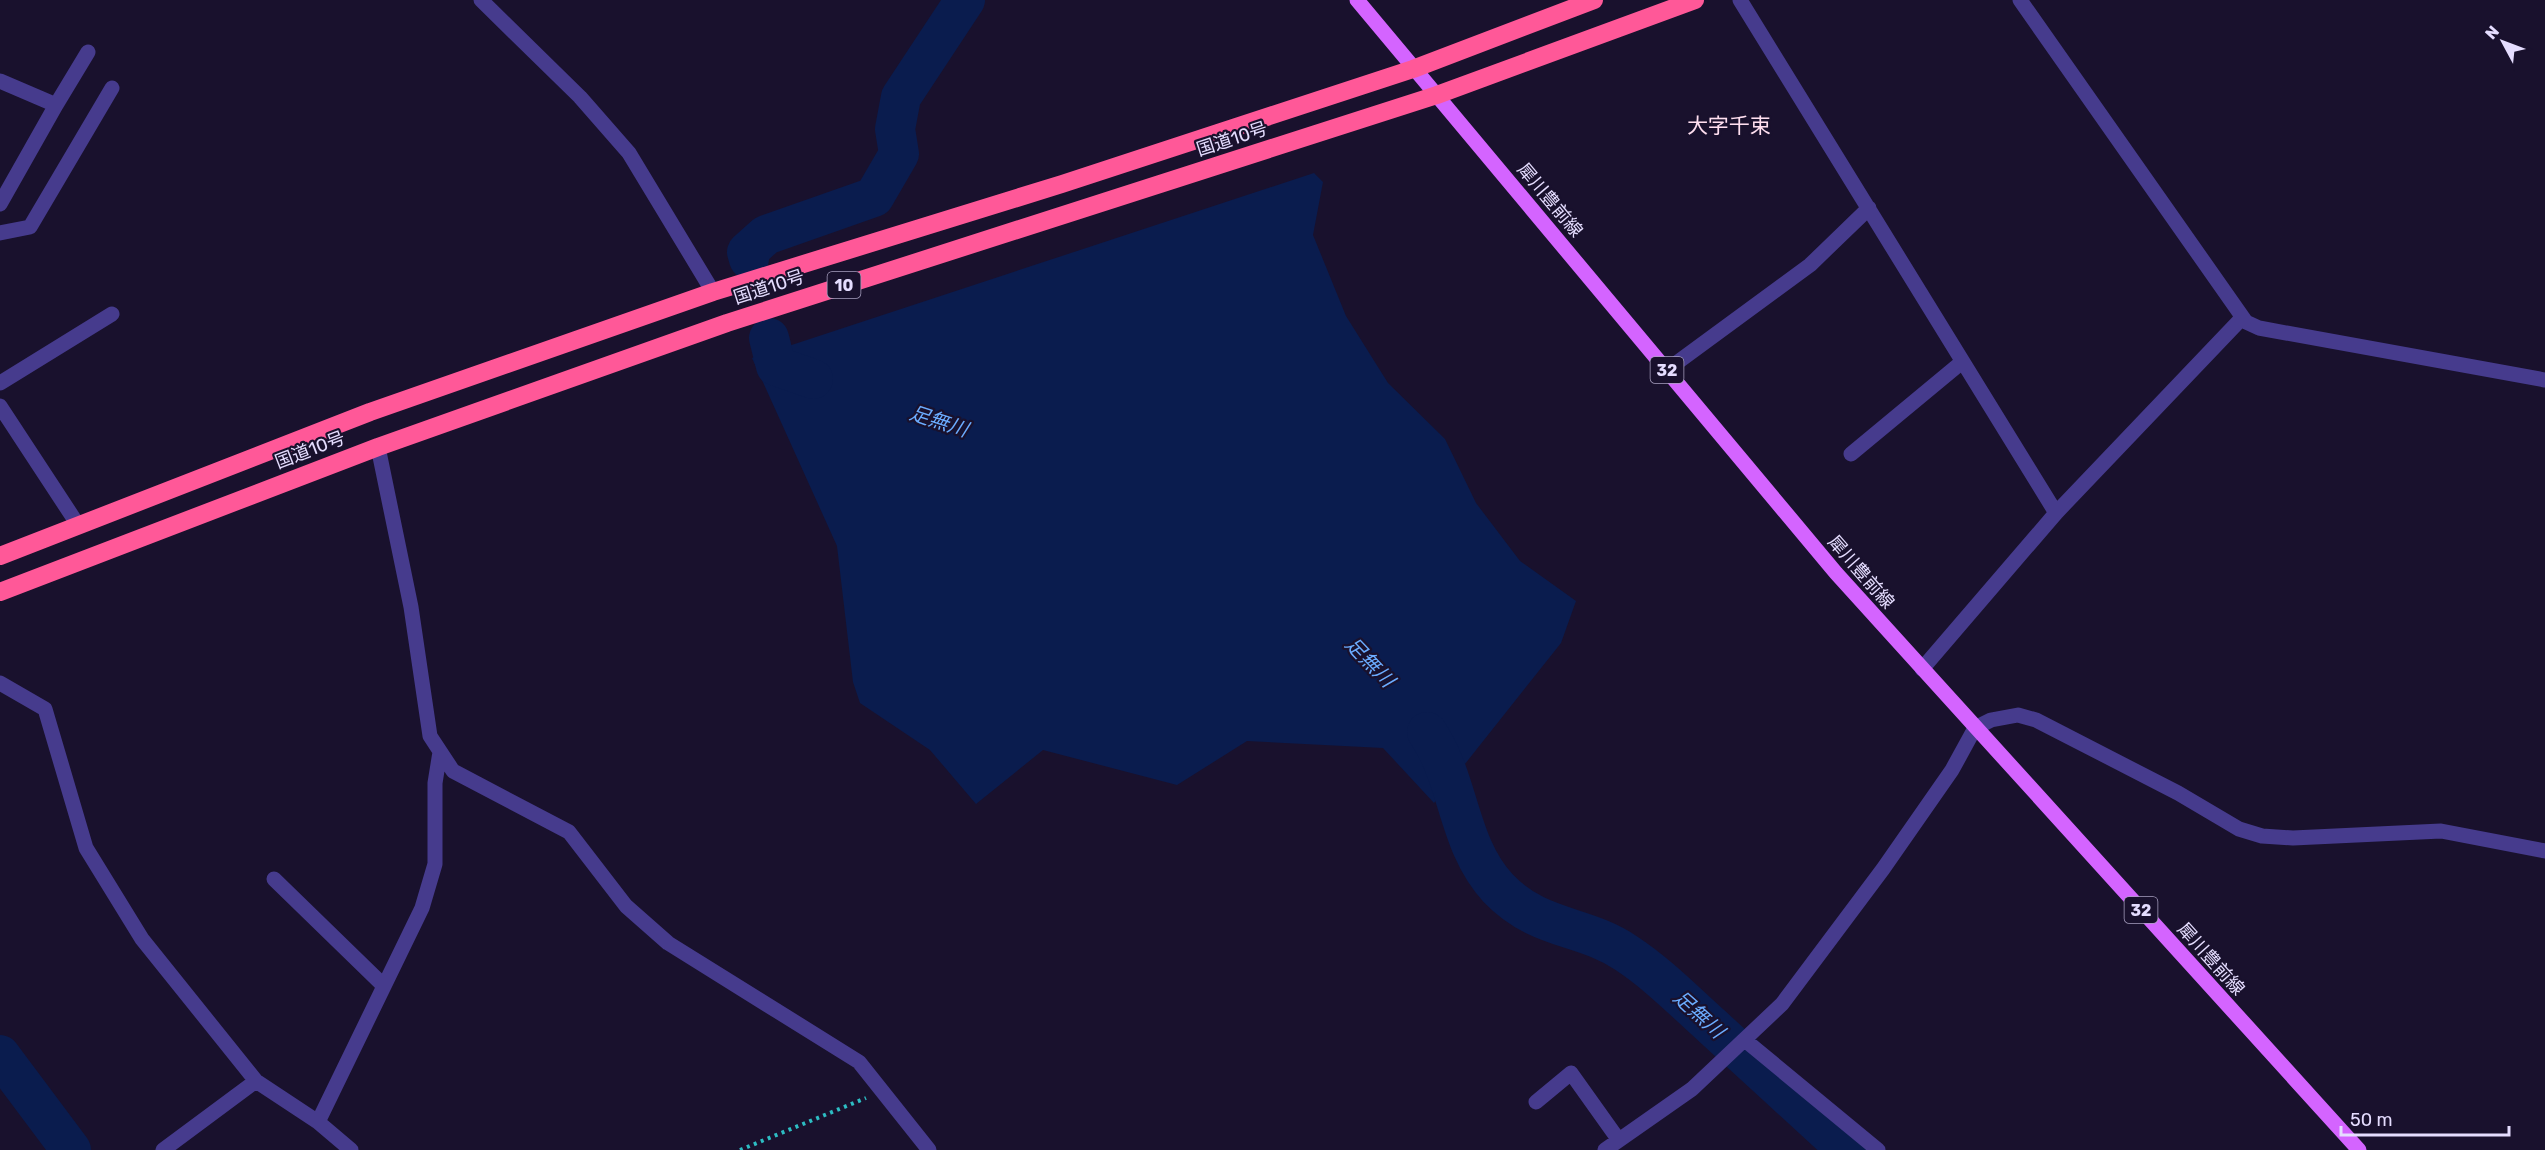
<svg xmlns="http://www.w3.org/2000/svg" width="2545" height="1150" font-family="Rubik,'Noto Sans JP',sans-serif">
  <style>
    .water { fill: #0a1c4e }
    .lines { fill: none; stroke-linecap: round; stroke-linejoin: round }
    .river { stroke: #0a1c4e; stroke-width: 40 }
    .path { stroke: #2dbdc3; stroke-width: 4; stroke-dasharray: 3 4.5; stroke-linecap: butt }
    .minor { stroke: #463b8d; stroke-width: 15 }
    .major { stroke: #d464ff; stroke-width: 15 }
    .highway { stroke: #ff5898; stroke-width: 18 }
    .labels { text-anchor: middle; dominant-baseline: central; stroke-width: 4.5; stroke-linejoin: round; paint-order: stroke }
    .shield { fill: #19112d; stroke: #a8a0c0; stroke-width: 1.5 }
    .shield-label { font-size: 16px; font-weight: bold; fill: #e5ddff }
    .street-label { font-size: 18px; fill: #e5ddff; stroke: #19112d }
    .water-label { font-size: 20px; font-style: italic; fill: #6bacff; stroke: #19112d }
    .quarter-label { font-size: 21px; fill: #ffdff0; stroke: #19112d }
  </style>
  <rect width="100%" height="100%" fill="#19112d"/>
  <path class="water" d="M1314 173 1323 182 1313 235 1346 316 1388 383 1445 439 1476 503 1520 561 1576 601 1561 643 1434 803 1383 748 1247 741 1177 785 1043 750 976 804 930 750 860 703 853 682 837 546 752 358Z"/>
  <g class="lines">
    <path class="river" d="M749 259 747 252 766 235 874 197 899 154 895 129 901 97 965 0
      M769 338 776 366 813 379
      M1427 732C1460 780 1457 844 1498 888 1539 931 1583 924 1626 953 1658 974 1685 1002 1713 1027 1758 1068 1802 1109 1847 1150
      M0 1055 71 1150"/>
    <path class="path" d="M740 1150 866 1098"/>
    <path class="minor" d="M481 0 580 97 629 153 713 292
      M1740 0 2056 513
      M2020 0 2246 322 2259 328 2545 380
      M0 81 56 105 0 204
      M56 105 88 52
      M0 233 30 227 112 88
      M1667 370 1810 265 1869 208
      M0 383 112 314
      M0 406 78 525
      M378 447 411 607 430 736 453 771 569 832 626 906 668 943 859 1062 929 1150
      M1851 454 1962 362
      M1922 669 2056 513 2242 318
      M0 683 45 709 86 848 142 939 256 1081 318 1122 351 1150
      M274 879 384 986
      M1746 1041 1878 1150
      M1536 1102 1571 1073 1618 1139
      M318 1122 422 908 435 864V783L440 752
      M163 1150 256 1081
      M1605 1150 1692 1089 1782 1004 1883 869 1952 770 1975 728 1991 720 2018 715 2036 720 2178 793 2239 829 2262 836 2293 838 2441 831 2545 851"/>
    <path class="major" d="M1357 0 1836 573 2359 1150"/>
    <path class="highway" d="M0 556 370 412 713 292 1062 184 1413 69 1594 0
      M0 592 378 447 727 323 1437 95 1695 0"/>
  </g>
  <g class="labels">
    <g class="shield">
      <rect x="827.5" y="272" width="33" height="26" rx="4.5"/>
      <rect x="1650.5" y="357" width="33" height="26" rx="4.5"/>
      <rect x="2124.5" y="897" width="33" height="26" rx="4.5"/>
    </g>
    <g class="shield-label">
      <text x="844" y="285">10</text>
      <text x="1667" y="370">32</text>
      <text x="2141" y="910">32</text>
    </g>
    <g class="street-label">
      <text transform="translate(1232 139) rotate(-18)">国道10号</text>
      <text transform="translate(1550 200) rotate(50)">犀川豊前線</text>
      <text transform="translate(769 287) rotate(-18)">国道10号</text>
      <text transform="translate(310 450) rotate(-21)">国道10号</text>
      <text transform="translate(1861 572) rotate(49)">犀川豊前線</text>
      <text transform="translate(2211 959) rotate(48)">犀川豊前線</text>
    </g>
    <g class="water-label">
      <text transform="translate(939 421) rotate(18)">足無川</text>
      <text transform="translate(1370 662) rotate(46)">足無川</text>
      <text transform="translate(1699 1014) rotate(42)">足無川</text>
    </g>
    <g class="quarter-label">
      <text x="1729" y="125">大字千束</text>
    </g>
  </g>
  <g transform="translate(2503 42) rotate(311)" stroke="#19112d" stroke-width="4.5" paint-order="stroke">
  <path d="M0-4.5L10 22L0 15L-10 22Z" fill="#e5ddff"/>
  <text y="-9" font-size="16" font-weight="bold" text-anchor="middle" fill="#e5ddff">N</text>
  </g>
  <path d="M2341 1126v9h168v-9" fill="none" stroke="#e5ddff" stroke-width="3"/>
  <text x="2350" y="1126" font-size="18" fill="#e5ddff" stroke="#19112d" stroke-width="4.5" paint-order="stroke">50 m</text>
</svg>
